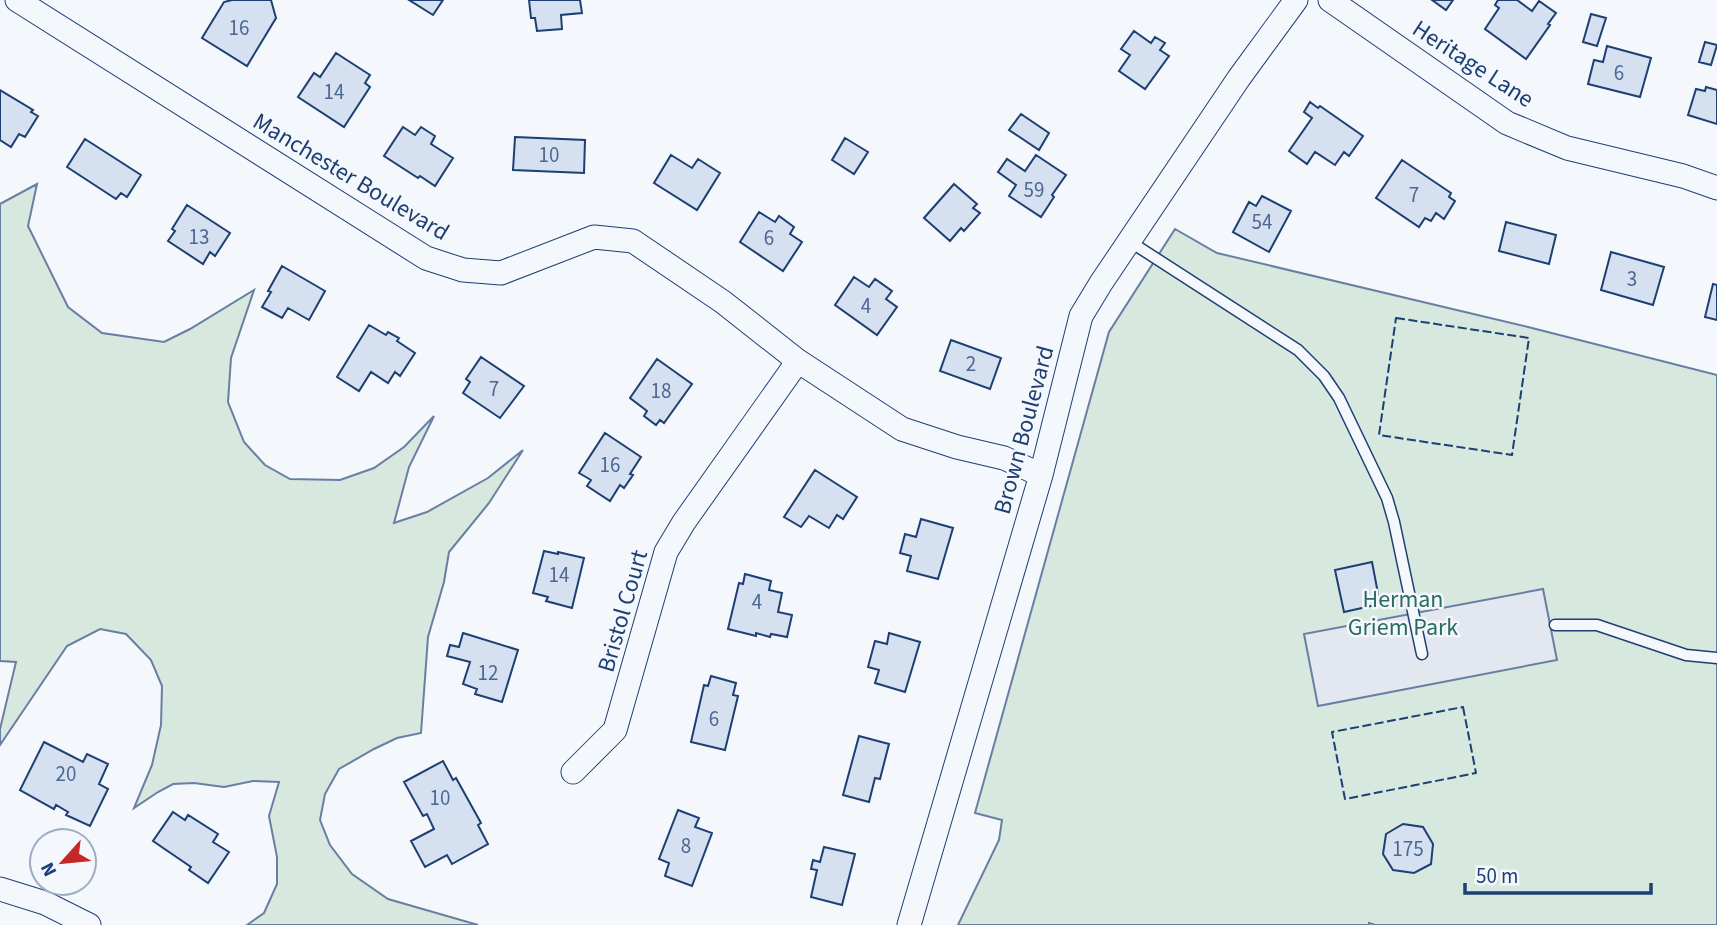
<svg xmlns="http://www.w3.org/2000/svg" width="1717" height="925" font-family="'Source Sans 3',sans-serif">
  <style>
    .green { fill: #d7e8df; stroke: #687fa3; stroke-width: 2 }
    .parking { fill: #e3e8f0; stroke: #687fa3; stroke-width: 2 }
    .building { fill: #d5e0f0; stroke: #1d3f73; stroke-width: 2 }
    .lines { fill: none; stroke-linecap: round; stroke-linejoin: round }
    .lane-casing { stroke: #1d3f73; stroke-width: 13 }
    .street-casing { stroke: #1d3f73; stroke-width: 25 }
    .lane { stroke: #f4f7fb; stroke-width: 10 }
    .street { stroke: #f4f7fb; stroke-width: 23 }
    .fence { stroke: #1d3f73; stroke-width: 2; stroke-dasharray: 9 3.5; stroke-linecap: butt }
    .labels { text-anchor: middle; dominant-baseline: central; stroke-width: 5; stroke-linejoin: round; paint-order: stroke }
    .number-label { font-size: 21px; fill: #4b6792 }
    .street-label { font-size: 24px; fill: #1d3f73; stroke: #f4f7fb }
    .park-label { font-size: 24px; fill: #2c6c60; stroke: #f4f7fb }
  </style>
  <rect width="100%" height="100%" fill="#f4f7fb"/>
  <path class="green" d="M37 184 28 226 68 307 102 333 164 342 190 329 254 290 231 358 228 402 244 442 265 465 290 479 340 480 374 468 404 447 434 416 409 467 394 523 427 512 488 478 523 450 489 503 449 552 444 582 428 637 421 733 397 738 374 749 339 769 325 794 320 820 330 845 352 874 388 899 478 925H247L264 913 277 884V857L269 816 279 782 253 781 224 787 194 783 173 784 158 792 134 808 152 765 161 725 162 686 151 660 126 634 100 629 67 646 0 745V729L16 662 0 661V204Z
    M1175 229 1217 253 1528 327 1717 375V925H1375L1369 923V925H958L999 840 1002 820 975 813 1109 332Z"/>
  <path class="parking" d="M1543 589 1557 660 1318 706 1304 634Z"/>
  <path class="building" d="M232 0H271L276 18 247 66 202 38 224 2Z
    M409 0H443L433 15Z
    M529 0H580L582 13 561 15 562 29 537 31 535 18H531Z
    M1432 0H1453L1446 10Z
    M1498 0H1517L1532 11 1539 1 1556 13 1548 24 1550 25 1526 59 1485 29 1499 8 1495 5Z
    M1591 14 1606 18 1597 46 1583 42Z
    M1134 31 1151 43 1155 37 1165 43 1160 50 1169 56 1145 89 1119 71 1130 55 1121 49Z
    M1705 42 1717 45 1711 65 1699 62Z
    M1607 46 1651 58 1640 97 1588 84 1594 60 1603 62Z
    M336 53 370 75 365 83 370 87 344 127 298 97 314 73 320 77Z
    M1706 87 1717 90V124L1688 115 1696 89 1705 91Z
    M0 90 33 110 31 112 38 116 25 137 19 134 11 147 0 140Z
    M1310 102 1318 108 1320 106 1363 136 1349 156 1344 152 1335 165 1315 152 1307 164 1289 151 1312 118 1304 112Z
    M1021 114 1049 133 1039 150 1009 130Z
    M403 127 415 135 421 127 435 136 431 144 453 158 435 186 420 176 418 178 384 156Z
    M515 137 585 140 584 173 513 170Z
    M845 138 868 152 854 174 832 160Z
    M85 139 141 175 127 197 121 193 116 199 67 167Z
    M671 155 692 168 698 159 720 173 697 210 654 183Z
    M1036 155 1066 175 1052 195 1054 197 1041 217 1009 196 1016 185 998 172 1007 159 1025 171Z
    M1402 160 1451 193 1449 197 1455 201 1444 219 1436 213 1431 221 1425 218 1419 227 1376 198Z
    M954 184 977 204 973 208 980 213 964 231 961 228 950 241 924 218Z
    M1262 196 1291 211 1269 252 1233 232 1249 202 1256 206Z
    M187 205 230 233 215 256 210 252 203 264 168 241 175 231 172 229Z
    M759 212 775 222 779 216 794 227 790 234 802 242 783 271 740 242Z
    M1506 222 1556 235 1549 264 1499 251Z
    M1611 252 1664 267 1653 305 1601 290Z
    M282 266 325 291 309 320 288 308 282 318 262 307 271 292 268 291Z
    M854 277 869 287 875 279 892 291 886 299 897 307 877 335 835 305Z
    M1713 284 1717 285V320L1705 317Z
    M369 325 386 335 388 332 399 338 397 341 415 353 400 376 395 372 388 383 371 372 359 391 337 377Z
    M951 340 1001 358 990 389 940 371Z
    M481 357 524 386 500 418 463 393 470 382 466 379Z
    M657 359 692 384 664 423 660 420 656 425 644 416 647 411 630 398Z
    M605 433 641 457 630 474 633 475 624 488 620 485 610 501 587 486 591 480 579 473Z
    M815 470 857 497 843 519 837 515 829 528 809 516 801 527 784 517Z
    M921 519 953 528 938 579 907 571 911 556 900 553 905 534 916 537Z
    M544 551 558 554V552L584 558 572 608 546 601 548 597 533 593Z
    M1372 562 1380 604 1344 612 1335 570Z
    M745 574 771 581 769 590 782 593 778 612 792 615 787 637 771 634 770 637 756 633V636L728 629 739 583 743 584Z
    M463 633 518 650 502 702 475 694 477 689 463 684 470 662 447 656 450 645 459 647Z
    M889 633 920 642 905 692 875 683 879 670 868 667 875 641 887 644Z
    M711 676 736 683 733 695 738 696 725 750 691 742 704 685 708 686Z
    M859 736 889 744 880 779 875 778 869 802 843 795Z
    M44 742 83 762 87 754 108 764 99 784 108 789 90 826 66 815 68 812 56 805 54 809 20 790Z
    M443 761 453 780 456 778 481 823 478 825 488 844 452 864 447 855 425 867 411 841 434 829 427 814 423 816 404 782Z
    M678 810 699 818 695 827 712 833 692 886 665 876 669 863 659 859Z
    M173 812 185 820 188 815 218 834 213 842 229 852 208 883 189 870 191 867 153 841Z
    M1403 824 1423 827 1433 844 1431 864 1414 873 1393 870 1383 854 1386 834Z
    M824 847 855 854 842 905 811 897 817 870 811 869 813 860 820 862Z"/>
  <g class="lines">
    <g class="lane-casing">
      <path id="lane" d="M1129 241 1298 350 1324 376 1339 398 1387 498 1394 522 1422 654
        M1555 625H1597L1686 655 1717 658"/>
    </g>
    <g class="street-casing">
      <path id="street" d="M17 0 426 258 463 270 501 273 594 237 633 241 723 302 798 361 902 429 957 447 1004 458 1041 475
        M1330 0 1507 123 1567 148 1683 176 1717 188
        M573 772 615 730 666 552 684 522 798 361
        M0 889 45 903 89 925
        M909 925 1041 475 1081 316 1101 283 1239 78 1296 0"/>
    </g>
    <use href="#lane" class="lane"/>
    <use href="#street" class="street"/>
    <path class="fence" d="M1396 318 1529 338 1512 455 1379 435Z
      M1463 707 1476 773 1345 799 1332 732Z"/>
  </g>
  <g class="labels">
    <g class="number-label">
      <text x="239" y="28">16</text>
      <text x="1619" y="73">6</text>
      <text x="334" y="92">14</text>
      <text x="549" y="155">10</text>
      <text x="1034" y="190">59</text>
      <text x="1414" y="195">7</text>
      <text x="1262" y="222">54</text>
      <text x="199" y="237">13</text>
      <text x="769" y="238">6</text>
      <text x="1632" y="279">3</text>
      <text x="866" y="306">4</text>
      <text x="971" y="364">2</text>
      <text x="494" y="389">7</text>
      <text x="661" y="391">18</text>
      <text x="610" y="465">16</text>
      <text x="559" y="575">14</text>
      <text x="757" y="602">4</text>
      <text x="488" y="673">12</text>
      <text x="714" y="719">6</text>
      <text x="66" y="774">20</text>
      <text x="440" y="798">10</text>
      <text x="686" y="846">8</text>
      <text x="1408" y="849">175</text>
    </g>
    <g class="street-label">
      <text transform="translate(1473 64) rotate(33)">Heritage Lane</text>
      <text transform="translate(351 177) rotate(31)">Manchester Boulevard</text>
      <text transform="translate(1024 430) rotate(-75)">Brown Boulevard</text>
      <text transform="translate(623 611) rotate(-74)">Bristol Court</text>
    </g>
    <g class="park-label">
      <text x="1403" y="599">Herman<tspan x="1403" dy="28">Griem Park</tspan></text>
    </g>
  </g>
  <g transform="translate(63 862) rotate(243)"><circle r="33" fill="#f4f7fb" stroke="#9eadc5" stroke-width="2"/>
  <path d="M0-5L12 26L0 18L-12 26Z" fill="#c62828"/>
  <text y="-10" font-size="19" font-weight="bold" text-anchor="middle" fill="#1d3f73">N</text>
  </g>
  <path d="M1465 883v10h186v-10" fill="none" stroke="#1d3f73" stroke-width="3.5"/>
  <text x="1476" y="883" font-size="21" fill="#1d3f73" stroke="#f4f7fb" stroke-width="5" paint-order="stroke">50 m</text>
</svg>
